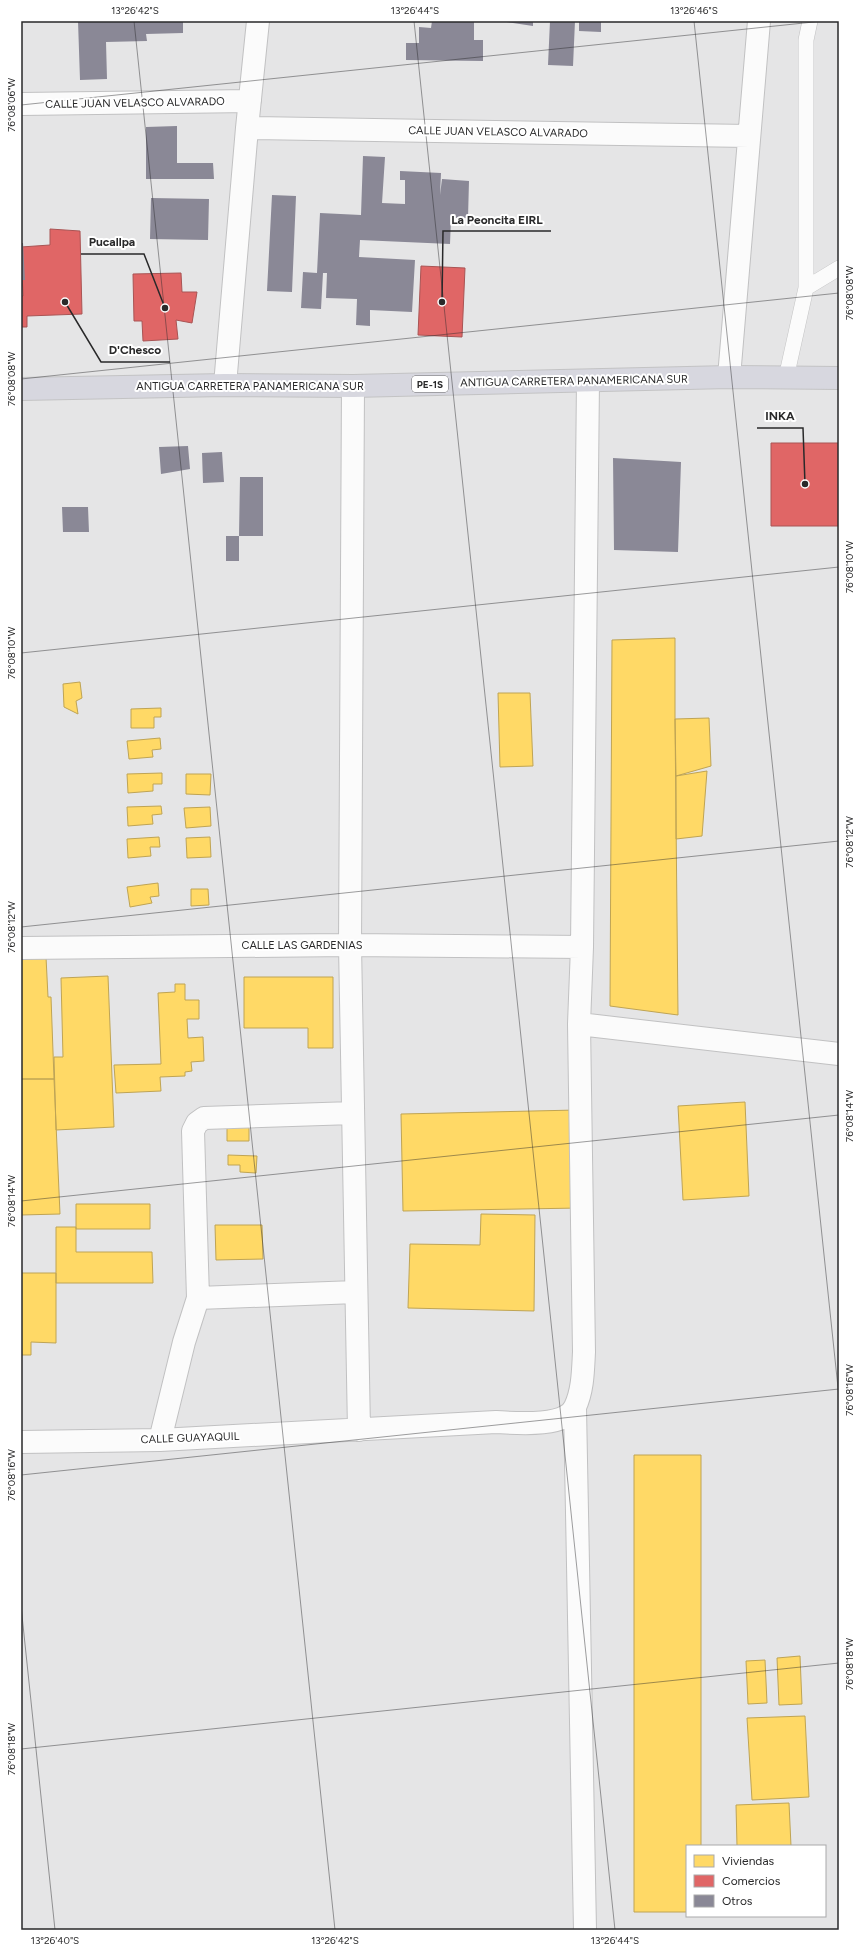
<svg xmlns="http://www.w3.org/2000/svg" width="860" height="1951" font-family="Figtree,sans-serif">
  <style>
    .homes { fill: #ffd966; stroke: #bfa454 }
    .shops { fill: #e06666; stroke: #a95454 }
    .building { fill: #8a8896 }
    .lines { fill: none; stroke-linecap: round; stroke-linejoin: round }
    .lane-casing { stroke: #c1c1c2; stroke-width: 16 }
    .street-casing { stroke: #c1c1c2; stroke-width: 24 }
    .highway-casing { stroke: #c3c3c4; stroke-width: 24 }
    .lane { stroke: #fbfbfb; stroke-width: 15 }
    .street { stroke: #fbfbfb; stroke-width: 22 }
    .highway { stroke: #d7d7df; stroke-width: 22 }
    .ticks { fill: none; stroke: #29292a; stroke-width: 1; stroke-opacity: 0.45 }
    .labels { text-anchor: middle; dominant-baseline: central; stroke-width: 4; stroke-linejoin: round; paint-order: stroke }
    .shield { fill: #fff; stroke: #69696a; stroke-width: 1 }
    .shield-label { font-size: 10px; font-weight: bold; fill: #29292a }
    .street-label { font-size: 11px; fill: #29292a; stroke: #fff }
    .leader { fill: none; stroke: #29292a; stroke-width: 1.5 }
    .callout-dot { fill: #29292a; stroke: #fff; stroke-width: 1.5 }
    .callout-label { font-size: 12px; text-anchor: middle; font-weight: bold; fill: #29292a; stroke: #fff; stroke-width: 4; stroke-linejoin: round; paint-order: stroke }
    .neatline { fill: none; stroke: #29292a; stroke-width: 1.5 }
    .ticks-label { font-size: 10px; text-anchor: middle; fill: #29292a }
  </style>
  <rect width="100%" height="100%" fill="#e5e5e6"/>
  <path class="homes" d="M675 638V719L678 1015 610 1006 612 640Z
    M80 682 82 698 76 701 78 714 64 707 63 684Z
    M498 693H530L533 766 500 767Z
    M161 708V717H154V728H131V709Z
    M709 718 711 766 676 776 675 719Z
    M160 738 161 749 152 750 153 757 129 759 127 741Z
    M707 771 702 836 676 839V776Z
    M162 773V784H153V791L128 793 127 774Z
    M186 774H211L210 795 186 794Z
    M161 806 162 814 152 815 153 824 128 826 127 807Z
    M210 807 211 826 186 828 184 808Z
    M159 837 160 847H150L151 856 128 858 127 839Z
    M210 837 211 857 187 858 186 838Z
    M158 883 159 896 150 897 152 903 130 907 127 887Z
    M191 889H208L209 905 191 906Z
    M46 957 48 997H51L54 1079H21V958Z
    M108 976 114 1127 56 1130 54 1057H63L61 978Z
    M244 977H333V1048H308V1028H244Z
    M175 984H185V1000H199V1019H187L188 1038 203 1037 204 1061 191 1062 192 1071 185 1072V1076L160 1077 161 1091 116 1093 114 1065 161 1064 158 993 175 992Z
    M21 1079H54L60 1214 21 1215Z
    M745 1102 749 1196 683 1200 678 1106Z
    M577 1110 580 1208 403 1211 401 1114Z
    M227 1126 249 1127V1141H227Z
    M228 1155 257 1156 256 1173 240 1172V1165H228Z
    M76 1204H150V1229H76Z
    M481 1214 535 1215 534 1311 408 1308 410 1244 480 1245Z
    M215 1225H262L263 1259 216 1260Z
    M56 1227H76V1252H152L153 1283H56Z
    M21 1273H56V1343L31 1342V1355H21Z
    M634 1455H701V1846H687V1912H634Z
    M800 1656 802 1704 779 1705 777 1658Z
    M765 1660 767 1703 748 1704 746 1661Z
    M805 1716 809 1797 752 1800 747 1718Z
    M789 1803 791 1846H737L736 1805Z"/>
  <path class="shops" d="M50 229 80 231 82 314 27 316V327H21V296H23L21 247 50 245Z
    M421 266 465 268 462 337 418 335Z
    M181 273 182 292H197L192 323 176 320 178 339 143 341 142 321H134L133 274Z
    M771 443H839V526H771Z"/>
  <path class="building" d="M78 21H183V33L146 34 147 41 106 42 107 79 80 80Z
    M432 21H474V40H483V61L406 60V43H419V27L431 28Z
    M499 21H533V26Z
    M550 21H575L573 66 548 65Z
    M579 21H601V32L579 31Z
    M177 126V163H213L214 179H146V127Z
    M363 156 385 157 382 203 405 204V180H400V171L441 173 440 195 442 179 469 181 468 218H451L450 244 360 240 359 257 415 260 412 312 370 310V326L356 325 357 299 326 298 327 273H323L321 309 301 308 303 272 317 273 320 213 361 215Z
    M272 195 296 196 292 292 267 291Z
    M151 198 209 199 208 240 150 239Z
    M21 243H23L25 280H21Z
    M188 446 190 469 161 474 159 447Z
    M222 452 224 482 203 483 202 453Z
    M613 458 681 462 678 552 614 550Z
    M240 477H263V536H239Z
    M62 507H88L89 532H63Z
    M226 536H239V561H226Z"/>
  <g class="lines">
    <g class="lane-casing">
      <path id="lane" d="M806 288 839 268
        M786 378 806 288V40L810 21"/>
    </g>
    <g class="street-casing">
      <path id="street" d="M21 104 250 101
        M247 128 749 136
        M729 377 759 21
        M225 385 247 128 258 21
        M353 386 350 945 359 1430
        M21 948 350 945 582 947
        M579 1024 839 1054
        M198 1298 356 1292
        M575 1408 585 1930
        M160 1440 184 1342 198 1298 193 1131 197 1123 204 1118 353 1113
        M21 1442 160 1440 496 1422C515 1423 565 1428 575 1407 583 1390 583 1370 584 1352L579 1024 582 947 588 381"/>
    </g>
    <g class="highway-casing">
      <path id="highway" d="M21 389 225 385 353 386 729 377 839 378"/>
    </g>
    <use href="#lane" class="lane"/>
    <use href="#street" class="street"/>
    <use href="#highway" class="highway"/>
  </g>
  <path class="ticks" d="M134 21 335 1930M414 21 615 1930M694 21 839 1397M21 105 823 21M21 379 839 293M21 653 839 567M21 927 839 841M21 1201 839 1115M21 1475 839 1389M21 1606 55 1930M21 1749 839 1663"/>
  <g class="labels">
    <rect class="shield" x="412" y="376" width="36" height="16" rx="3"/>
    <g class="shield-label">
      <text x="430" y="384">PE-1S</text>
    </g>
    <g class="street-label">
      <text transform="translate(135 103) rotate(-1)">CALLE JUAN VELASCO ALVARADO</text>
      <text transform="translate(498 132) rotate(1)">CALLE JUAN VELASCO ALVARADO</text>
      <text transform="translate(574 381) rotate(-1)">ANTIGUA CARRETERA PANAMERICANA SUR</text>
      <text x="250" y="386">ANTIGUA CARRETERA PANAMERICANA SUR</text>
      <text x="302" y="945">CALLE LAS GARDENIAS</text>
      <text transform="translate(190 1438) rotate(-2)">CALLE GUAYAQUIL</text>
    </g>
  </g>
  <path class="leader" d="M442 302L443 231H551M165 308L144 254H81M65 302L101 362H170M805 484L803 428H757"/>
  <g class="callout-dot">
    <circle cx="442" cy="302" r="4"/>
    <circle cx="165" cy="308" r="4"/>
    <circle cx="65" cy="302" r="4"/>
    <circle cx="805" cy="484" r="4"/>
  </g>
  <g class="callout-label">
    <text x="497" y="224">La Peoncita EIRL</text>
    <text x="112" y="246">Pucallpa</text>
    <text x="135" y="354">D'Chesco</text>
    <text x="780" y="420">INKA</text>
  </g>
  <rect width="860" height="1951" fill="none" stroke="#ffffff" stroke-width="44"/>
  <rect x="686" y="1845" width="140" height="72" fill="#ffffff" stroke="#a9a9aa"/>
  <rect x="694" y="1855" width="20" height="12" fill="#ffd966" stroke="#a9a9aa"/>
  <text x="722" y="1865" font-size="12" fill="#29292a">Viviendas</text>
  <rect x="694" y="1875" width="20" height="12" fill="#e06666" stroke="#a9a9aa"/>
  <text x="722" y="1885" font-size="12" fill="#29292a">Comercios</text>
  <rect x="694" y="1895" width="20" height="12" fill="#8a8896" stroke="#a9a9aa"/>
  <text x="722" y="1905" font-size="12" fill="#29292a">Otros</text>
  <rect x="22" y="22" width="816" height="1907" class="neatline"/>
  <g class="ticks-label">
    <text x="135" y="14">13°26'42"S</text>
    <text x="415" y="14">13°26'44"S</text>
    <text x="694" y="14">13°26'46"S</text>
    <text transform="translate(11 105) rotate(-90)" y="4">76°08'06"W</text>
    <text transform="translate(849 293) rotate(-90)" y="4">76°08'08"W</text>
    <text transform="translate(11 379) rotate(-90)" y="4">76°08'08"W</text>
    <text transform="translate(849 567) rotate(-90)" y="4">76°08'10"W</text>
    <text transform="translate(11 653) rotate(-90)" y="4">76°08'10"W</text>
    <text transform="translate(849 842) rotate(-90)" y="4">76°08'12"W</text>
    <text transform="translate(11 927) rotate(-90)" y="4">76°08'12"W</text>
    <text transform="translate(849 1116) rotate(-90)" y="4">76°08'14"W</text>
    <text transform="translate(11 1201) rotate(-90)" y="4">76°08'14"W</text>
    <text transform="translate(849 1390) rotate(-90)" y="4">76°08'16"W</text>
    <text transform="translate(11 1475) rotate(-90)" y="4">76°08'16"W</text>
    <text transform="translate(849 1664) rotate(-90)" y="4">76°08'18"W</text>
    <text transform="translate(11 1749) rotate(-90)" y="4">76°08'18"W</text>
    <text x="55" y="1944">13°26'40"S</text>
    <text x="335" y="1944">13°26'42"S</text>
    <text x="615" y="1944">13°26'44"S</text>
  </g>
</svg>
